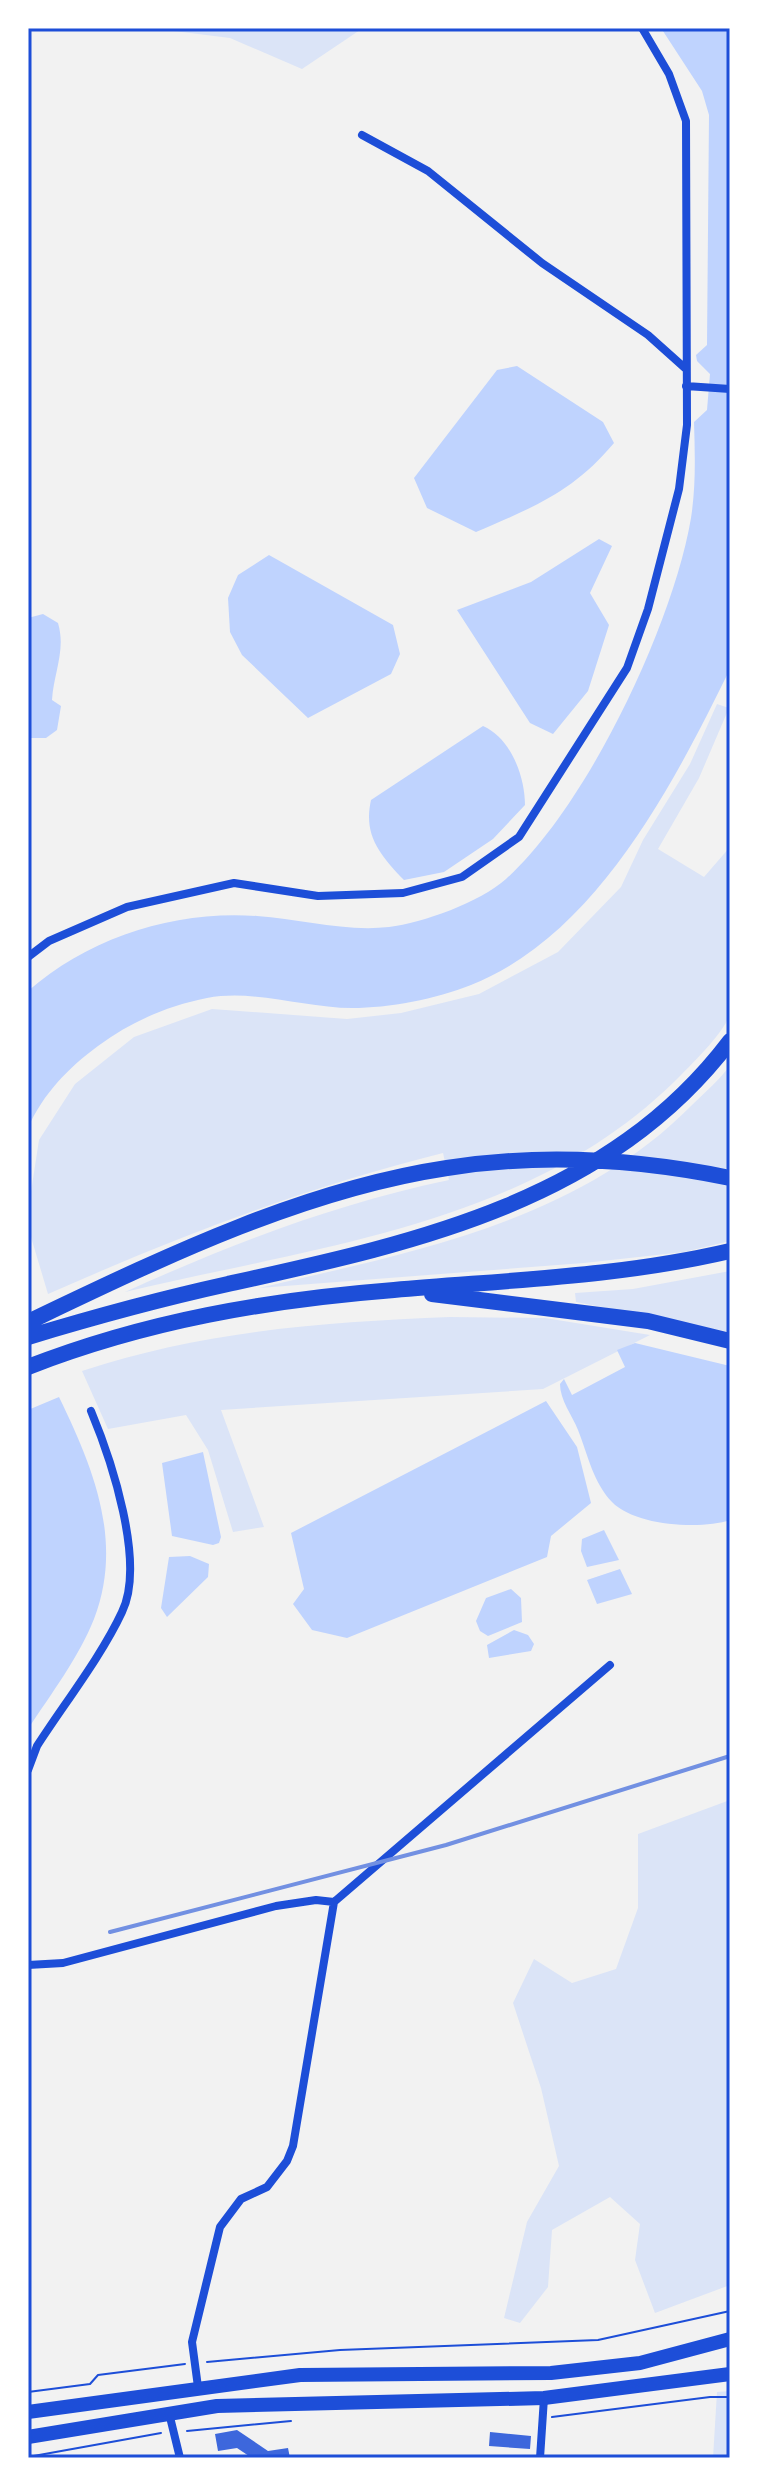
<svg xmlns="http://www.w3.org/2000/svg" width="758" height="2486" font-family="'Archivo Narrow',sans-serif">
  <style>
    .green { fill: #dbe4f7 }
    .water { fill: #bfd3fe }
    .building { fill: #3d67dc }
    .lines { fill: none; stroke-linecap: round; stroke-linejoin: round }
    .path { stroke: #1d4ed8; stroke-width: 2 }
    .minor { stroke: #1d4ed8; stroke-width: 8 }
    .primary { stroke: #1d4ed8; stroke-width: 14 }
    .motorway { stroke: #1d4ed8; stroke-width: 16 }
    .rail { stroke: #7290e2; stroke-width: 4 }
    .neatline { fill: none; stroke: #1d4ed8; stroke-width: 3 }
  </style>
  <rect width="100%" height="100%" fill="#f2f2f2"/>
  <path class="green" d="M150 28H363L302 69 230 38Z
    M717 704 729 708 699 778 658 849 704 877 730 847C730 889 730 932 730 974 730 986 733 1005 729 1016 723 1034 689 1067 675 1081 527 1226 317 1246 125 1292 231 1244 335 1204 449 1180L443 1153C306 1187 177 1237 48 1294L28 1227V1211L39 1140 75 1084 134 1037 212 1009 347 1019 401 1013 479 994 558 952 621 887 643 840 690 764Z
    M730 1065V1164L718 1179 730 1188V1241L684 1252 584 1263 259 1288C413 1252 577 1222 692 1105 705 1092 720 1080 730 1065Z
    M730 1271V1332L576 1302 575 1293 633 1289Z
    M450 1317 545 1318 650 1335 543 1389 221 1410 264 1527 233 1532 208 1450 186 1415 108 1429 82 1371C202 1331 324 1322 450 1317Z
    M730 1800V2285L655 2313 635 2260 640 2224 610 2197 552 2230 548 2287 520 2323 504 2318 527 2222 559 2166 541 2088 513 2003 534 1959 572 1983 616 1969 638 1908V1834Z
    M730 2391V2458H713L717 2392Z"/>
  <path class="water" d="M661 28H730V669C674 783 596 936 471 985 436 999 389 1008 352 1008 305 1008 254 989 207 998 167 1006 130 1022 98 1046 68 1068 43 1094 28 1128V991C90 937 175 910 257 916 301 919 345 932 389 927 423 923 480 902 506 879 587 806 673 625 691 518 696 486 695 454 694 422L707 410 710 374 697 361 696 355 707 345 709 115 702 91Z
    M517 366 603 422 614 443C573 492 534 507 476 532L427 508 414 478 497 370Z
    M599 539 612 546 590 593 609 625 588 691 553 734 530 723 457 610 531 582Z
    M269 555 393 625 400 654 391 674 308 718 242 655 230 632 228 598 238 575Z
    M43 614 58 623C66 650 54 672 52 700L61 706 57 730 46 738H28V618Z
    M483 726C511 738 525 777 525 805L493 839 444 872 404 880C380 855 363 835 371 800Z
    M635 1343 730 1366V1520C701 1530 635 1526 612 1502 593 1482 588 1455 578 1430 572 1415 560 1400 560 1384L564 1379 572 1395 625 1367 617 1350Z
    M59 1397C93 1467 124 1541 94 1619 79 1657 51 1694 28 1729V1410Z
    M546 1401 577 1447 591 1503 551 1536 547 1557 347 1638 312 1630 293 1604 304 1589 291 1533Z
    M203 1452 221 1537 219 1543 213 1545 172 1536 162 1463Z
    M604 1530 619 1560 587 1567 581 1551 582 1539Z
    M190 1556 209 1564 208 1577 167 1617 161 1608 169 1557Z
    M620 1569 632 1594 597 1604 587 1580Z
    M511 1589 521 1598 522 1622 488 1636 480 1631 476 1621 486 1598Z
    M514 1630 528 1635 534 1644 531 1651 489 1658 487 1645Z"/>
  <path class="building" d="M237 2430 268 2451 288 2448 290 2458H252L237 2448 218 2451 215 2434Z
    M490 2432 531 2436 530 2449 489 2446Z"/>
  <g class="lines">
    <path class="path" d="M207 2362 340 2350 598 2340 730 2311
      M28 2392 90 2384 98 2375 185 2364
      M552 2417 710 2397H730
      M187 2431 291 2421
      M28 2457 161 2433"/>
    <path class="minor" d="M362 135 428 171 542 263 648 335 686 369
      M686 386 730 389
      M28 957 49 941 127 907 234 883 318 896 403 893 462 877 519 837 627 668 648 609 679 489 687 425 686 121 669 74 642 28
      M28 1770 37 1746C64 1704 101 1657 122 1612 146 1563 111 1459 91 1411
      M28 1965 63 1963 276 1906 316 1900 334 1902
      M198 2387 192 2342 220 2227 241 2199 267 2187 287 2161 293 2146 334 1902 610 1665
      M169 2413 180 2458
      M540 2458 544 2398"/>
    <path class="primary" d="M28 2412 300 2375 551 2373 640 2363 730 2339
      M28 2437 217 2406 544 2398 730 2374"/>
    <path class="motorway" d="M432 1294 648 1321 730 1341
      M28 1322C160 1259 301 1190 447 1168 542 1153 637 1159 730 1178
      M28 1337C94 1317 160 1299 228 1284 414 1243 608 1202 730 1041
      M28 1367C146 1321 267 1300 394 1290 507 1280 619 1277 730 1251"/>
    <path class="rail" d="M110 1932 446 1845 730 1756"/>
  </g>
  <rect width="758" height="2486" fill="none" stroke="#ffffff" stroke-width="60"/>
  <rect x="30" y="30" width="698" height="2426" class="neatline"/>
</svg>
